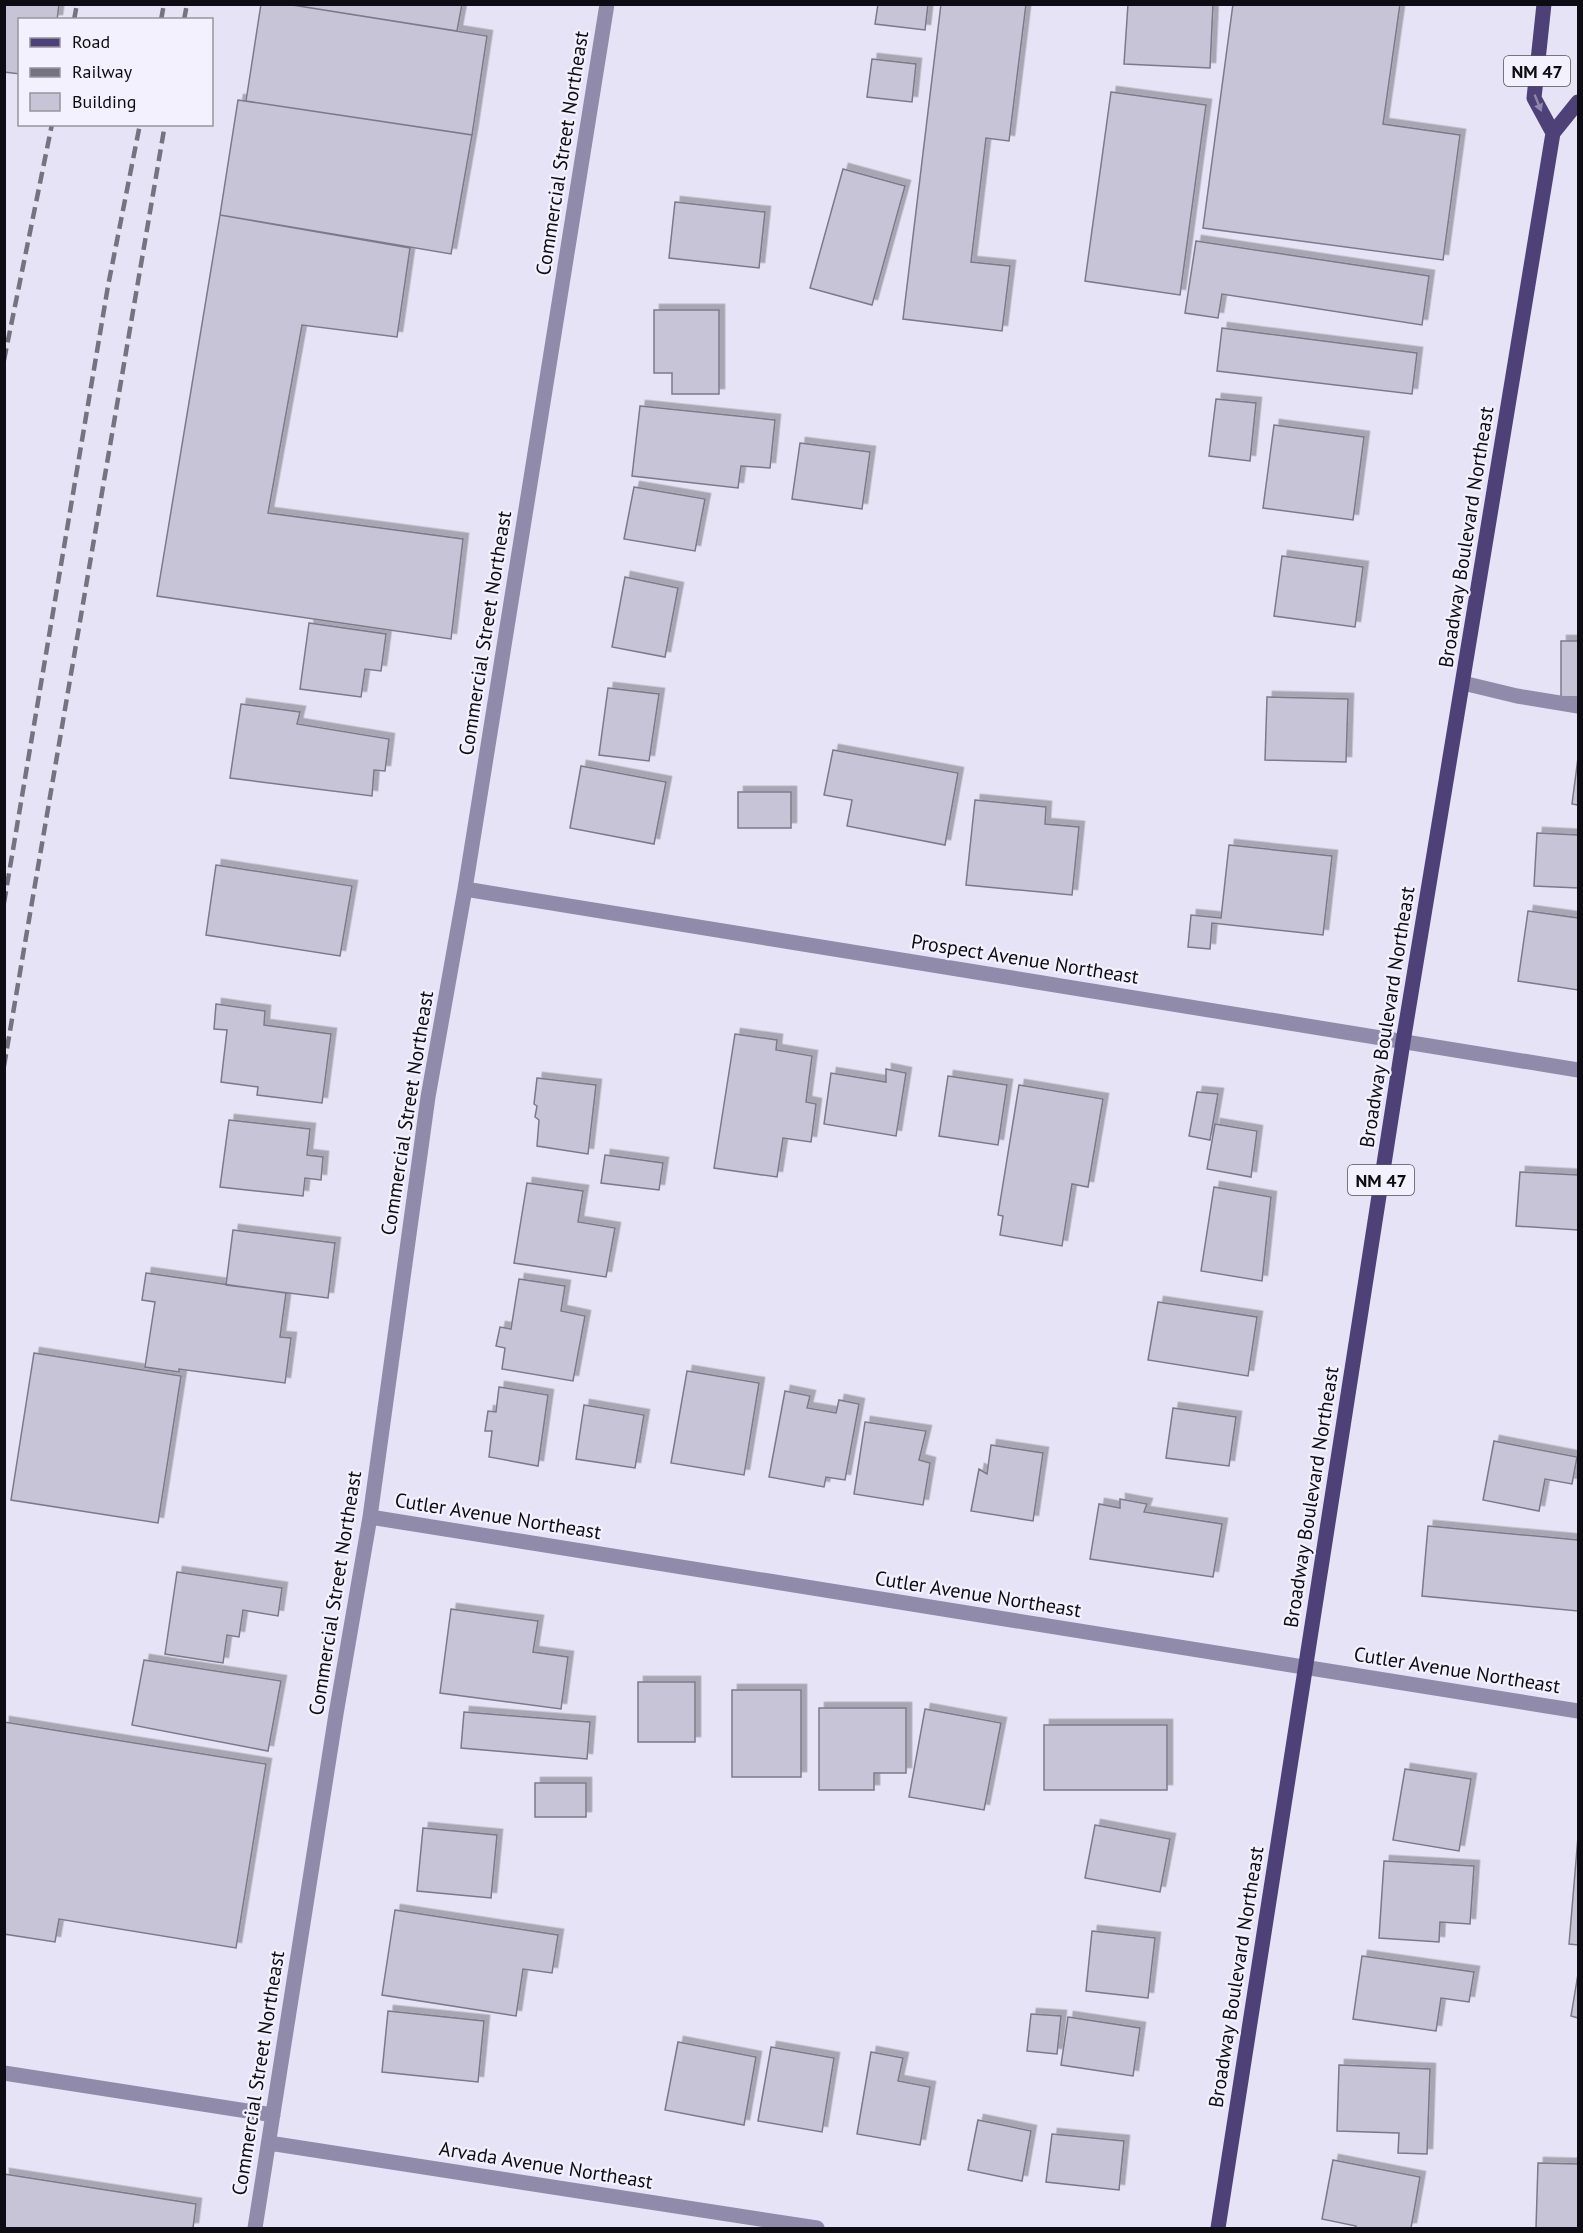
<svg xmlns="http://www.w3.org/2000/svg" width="1583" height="2233" font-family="'PT Sans',sans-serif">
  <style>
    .building { fill: #c7c4d7; stroke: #7c798a; stroke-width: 1.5; filter: url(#shadow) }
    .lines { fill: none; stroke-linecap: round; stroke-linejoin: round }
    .minor { stroke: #918bab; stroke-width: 15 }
    .major { stroke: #4e4177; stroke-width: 15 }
    .rail { stroke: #757380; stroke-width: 4.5; stroke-dasharray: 12 6; stroke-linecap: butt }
    .oneway { fill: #9087ad }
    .labels { text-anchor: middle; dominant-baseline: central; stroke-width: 4.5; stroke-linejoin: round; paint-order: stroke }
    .shield { fill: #f3f1fd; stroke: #525158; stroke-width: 1.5 }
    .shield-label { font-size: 18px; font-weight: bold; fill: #0d0c12 }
    .street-label { font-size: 20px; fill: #0d0c12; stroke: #f3f1fd }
  </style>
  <defs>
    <filter id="shadow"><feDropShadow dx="5.5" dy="-5.5" stdDeviation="0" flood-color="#0004"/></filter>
  </defs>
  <rect width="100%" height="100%" fill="#e6e3f6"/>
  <path class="building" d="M4 4H59L57 20H20V74L4 72Z
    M261 4H286L487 36 472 135 246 101Z
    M286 4H462L457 31Z
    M878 4H928L925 30 875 24Z
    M941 4H1026L1009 141 986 138 971 262 1010 266 1002 331 903 319Z
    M1128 4H1213L1210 68 1124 64Z
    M1233 4H1400L1383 124 1460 135 1443 260 1203 228Z
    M872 59 916 64 912 102 867 97Z
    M1111 92 1206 105 1180 295 1085 281Z
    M238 100 472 135 451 254 220 215Z
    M843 169 905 186 872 305 810 288Z
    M675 202 765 212 759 268 669 258Z
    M220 215 410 248 397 337 302 325 268 513 463 539 451 639 157 596Z
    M1196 241 1429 276 1422 325 1222 294 1218 318 1185 313Z
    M654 310H719V394H672V373H654Z
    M1222 328 1417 353 1412 394 1217 371Z
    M1216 399 1256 403 1250 461 1209 456Z
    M640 406 775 420 770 468 741 466 738 488 632 476Z
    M1274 425 1364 437 1353 520 1263 508Z
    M800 443 870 452 862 509 792 499Z
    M634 487 705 499 695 551 624 539Z
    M1282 556 1363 567 1355 627 1274 616Z
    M625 577 678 588 665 657 612 647Z
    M309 623 386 634 381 671 365 669 361 697 300 689Z
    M1561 641H1578V697H1561Z
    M608 688 659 694 649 761 599 755Z
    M1267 697 1348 699 1346 762 1265 760Z
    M241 704 300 712 297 724 389 739 385 771 374 770 372 796 230 778Z
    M833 750 958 773 945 845 847 826 852 800 824 795Z
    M1578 758V805L1572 804Z
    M581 766 666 782 654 844 570 828Z
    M738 792H791V828H738Z
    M975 800 1046 807 1045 824 1079 827 1072 895 966 885Z
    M1537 833 1578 835V888L1534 886Z
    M1229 845 1332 856 1323 935 1212 923 1210 949 1188 947 1191 915 1221 918Z
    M216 865 352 886 340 956 206 935Z
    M1528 911 1578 918V990L1518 981Z
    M216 1004 265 1011 264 1025 331 1034 322 1103 257 1095 258 1087 221 1082 227 1030 214 1029Z
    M735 1034 777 1040 776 1050 812 1056 806 1102 816 1104 811 1142 783 1138 777 1177 714 1168Z
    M886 1069 906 1073 896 1136 824 1124 831 1073 886 1082Z
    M948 1076 1007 1085 998 1145 939 1136Z
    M537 1078 596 1085 588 1154 537 1146 539 1120 535 1117 537 1106 534 1104Z
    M1019 1085 1103 1099 1088 1187 1072 1184 1062 1246 1000 1235 1003 1216 998 1215Z
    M1197 1092 1218 1094 1210 1140 1189 1136Z
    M229 1120 310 1129 307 1155 323 1157 321 1180 305 1178 303 1196 220 1187Z
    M1215 1124 1257 1131 1251 1177 1207 1169Z
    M605 1155 663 1163 659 1190 601 1183Z
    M1520 1172 1578 1175V1230L1516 1226Z
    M527 1183 583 1191 578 1222 615 1228 606 1277 514 1263Z
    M1214 1187 1271 1197 1262 1281 1201 1271Z
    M233 1230 335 1243 328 1298 226 1285Z
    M146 1273 286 1293 280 1337 291 1338 285 1383 179 1369V1372L145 1367 155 1302 142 1300Z
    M519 1279 565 1286 561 1311 585 1316 573 1381 502 1369 505 1348 496 1346 500 1327 511 1329Z
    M1158 1302 1257 1317 1248 1376 1148 1360Z
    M34 1353 181 1376 158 1523 11 1500Z
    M687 1371 759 1383 744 1475 671 1463Z
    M499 1387 548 1395 538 1466 489 1457 492 1431H485L488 1411 496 1412Z
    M785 1391 810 1396 807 1408 836 1413 839 1400 859 1404 845 1480 826 1477 824 1487 769 1477Z
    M584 1405 644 1415 635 1468 576 1459Z
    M1173 1408 1236 1417 1229 1466 1166 1458Z
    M865 1422 926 1431 919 1460 930 1463 923 1505 854 1494Z
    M1494 1441 1577 1457 1572 1484 1545 1479 1539 1511 1483 1500Z
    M991 1445 1043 1453 1033 1521 971 1511 979 1469 987 1474Z
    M1120 1499 1147 1504 1144 1512 1222 1524 1213 1577 1090 1559 1099 1504 1120 1508Z
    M1428 1526 1578 1540V1611L1422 1596Z
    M177 1572 282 1588 278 1616 243 1610 239 1637 227 1635 223 1663 165 1654Z
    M451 1609 538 1621 533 1652 568 1657 561 1709 440 1693Z
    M144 1660 281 1681 268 1751 132 1725Z
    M638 1682H695V1742H638Z
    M732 1690H801V1777H732Z
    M819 1708H906V1773H874V1790H819Z
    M925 1709 1001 1723 984 1810 909 1797Z
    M464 1712 590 1722 587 1759 461 1748Z
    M4 1722 266 1764 236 1948 59 1919 55 1942 4 1934Z
    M1044 1725H1167V1790H1044Z
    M1405 1769 1471 1779 1459 1851 1393 1840Z
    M535 1783H586V1817H535Z
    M1095 1825 1170 1839 1160 1892 1085 1878Z
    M423 1828 497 1835 491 1898 417 1891Z
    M1578 1837V1945L1569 1944Z
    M1384 1861 1474 1866 1470 1924 1440 1922 1439 1942 1379 1938Z
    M395 1910 558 1935 552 1973 523 1969 516 2016 382 1995Z
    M1092 1931 1155 1938 1148 1998 1086 1991Z
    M1362 1956 1474 1972 1469 2002 1441 1998 1436 2031 1353 2019Z
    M1578 1974V2018L1571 2016Z
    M388 2011 484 2021 478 2082 382 2072Z
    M1031 2014 1061 2016 1057 2054 1027 2051Z
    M1068 2017 1140 2028 1133 2076 1061 2065Z
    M678 2042 756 2057 744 2125 665 2110Z
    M771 2047 834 2058 822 2132 758 2121Z
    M871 2052 903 2058 898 2081 930 2087 920 2145 857 2134Z
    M1339 2065 1430 2069 1427 2154 1398 2153 1399 2133 1337 2131Z
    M978 2120 1031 2131 1022 2181 968 2170Z
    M1052 2134 1124 2141 1119 2190 1046 2182Z
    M1333 2160 1420 2177 1411 2228H1356V2226L1322 2219Z
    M1538 2163 1578 2164V2228H1536Z
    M4 2174 196 2204 193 2228H4Z"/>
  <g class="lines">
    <path class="minor" d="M1463 683 1517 696 1578 706
      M465 889 1578 1070
      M370 1517 1578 1711
      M4 2073 273 2115
      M269 2143 817 2228
      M255 2228 336 1714 370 1517 428 1097 465 889 607 4"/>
    <path class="major" d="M1544 4 1534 98 1553 133
      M1218 2228 1403 1042 1553 133 1578 102"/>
    <path class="rail" d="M74 20 77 4
      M161 20 164 4
      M184 20 187 4
      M4 360 52 124
      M4 903 108 286 140 124
      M4 1066 165 124"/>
  </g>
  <defs><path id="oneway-solid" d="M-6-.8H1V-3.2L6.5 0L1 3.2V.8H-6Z" transform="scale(1.5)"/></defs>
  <use class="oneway" href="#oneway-solid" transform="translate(1538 103) rotate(68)"/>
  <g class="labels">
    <g class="shield">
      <rect x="1504" y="56" width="66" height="30" rx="4.5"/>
      <rect x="1348" y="1165" width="66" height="30" rx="4.5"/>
    </g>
    <g class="shield-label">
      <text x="1537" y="71">NM 47</text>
      <text x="1381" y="1180">NM 47</text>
    </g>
    <g class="street-label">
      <text transform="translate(562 153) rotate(-81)">Commercial Street Northeast</text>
      <text transform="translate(1466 537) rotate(-81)">Broadway Boulevard Northeast</text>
      <text transform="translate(485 633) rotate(-81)">Commercial Street Northeast</text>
      <text transform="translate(1025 959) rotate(9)">Prospect Avenue Northeast</text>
      <text transform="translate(1387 1017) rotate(-81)">Broadway Boulevard Northeast</text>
      <text transform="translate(407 1113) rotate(-81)">Commercial Street Northeast</text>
      <text transform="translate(1311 1497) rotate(-81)">Broadway Boulevard Northeast</text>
      <text transform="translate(498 1516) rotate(9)">Cutler Avenue Northeast</text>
      <text transform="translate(335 1593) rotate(-81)">Commercial Street Northeast</text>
      <text transform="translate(978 1594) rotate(9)">Cutler Avenue Northeast</text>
      <text transform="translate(1457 1670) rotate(9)">Cutler Avenue Northeast</text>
      <text transform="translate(1236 1977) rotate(-81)">Broadway Boulevard Northeast</text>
      <text transform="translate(258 2073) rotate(-81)">Commercial Street Northeast</text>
      <text transform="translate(546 2165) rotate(9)">Arvada Avenue Northeast</text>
    </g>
  </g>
  <rect width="1583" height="2233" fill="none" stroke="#0d0c12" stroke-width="12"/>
  <rect x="18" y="18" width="195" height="108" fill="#f3f1fd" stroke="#97959f" stroke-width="1.5"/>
  <rect x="30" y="38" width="30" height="9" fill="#4e4177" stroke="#97959f" stroke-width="1.5"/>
  <text x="72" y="48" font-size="18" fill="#0d0c12">Road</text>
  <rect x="30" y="68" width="30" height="9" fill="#757380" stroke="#97959f" stroke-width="1.5"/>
  <text x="72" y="78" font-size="18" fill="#0d0c12">Railway</text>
  <rect x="30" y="93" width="30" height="18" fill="#c7c4d7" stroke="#97959f" stroke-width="1.5"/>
  <text x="72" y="108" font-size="18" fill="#0d0c12">Building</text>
</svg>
